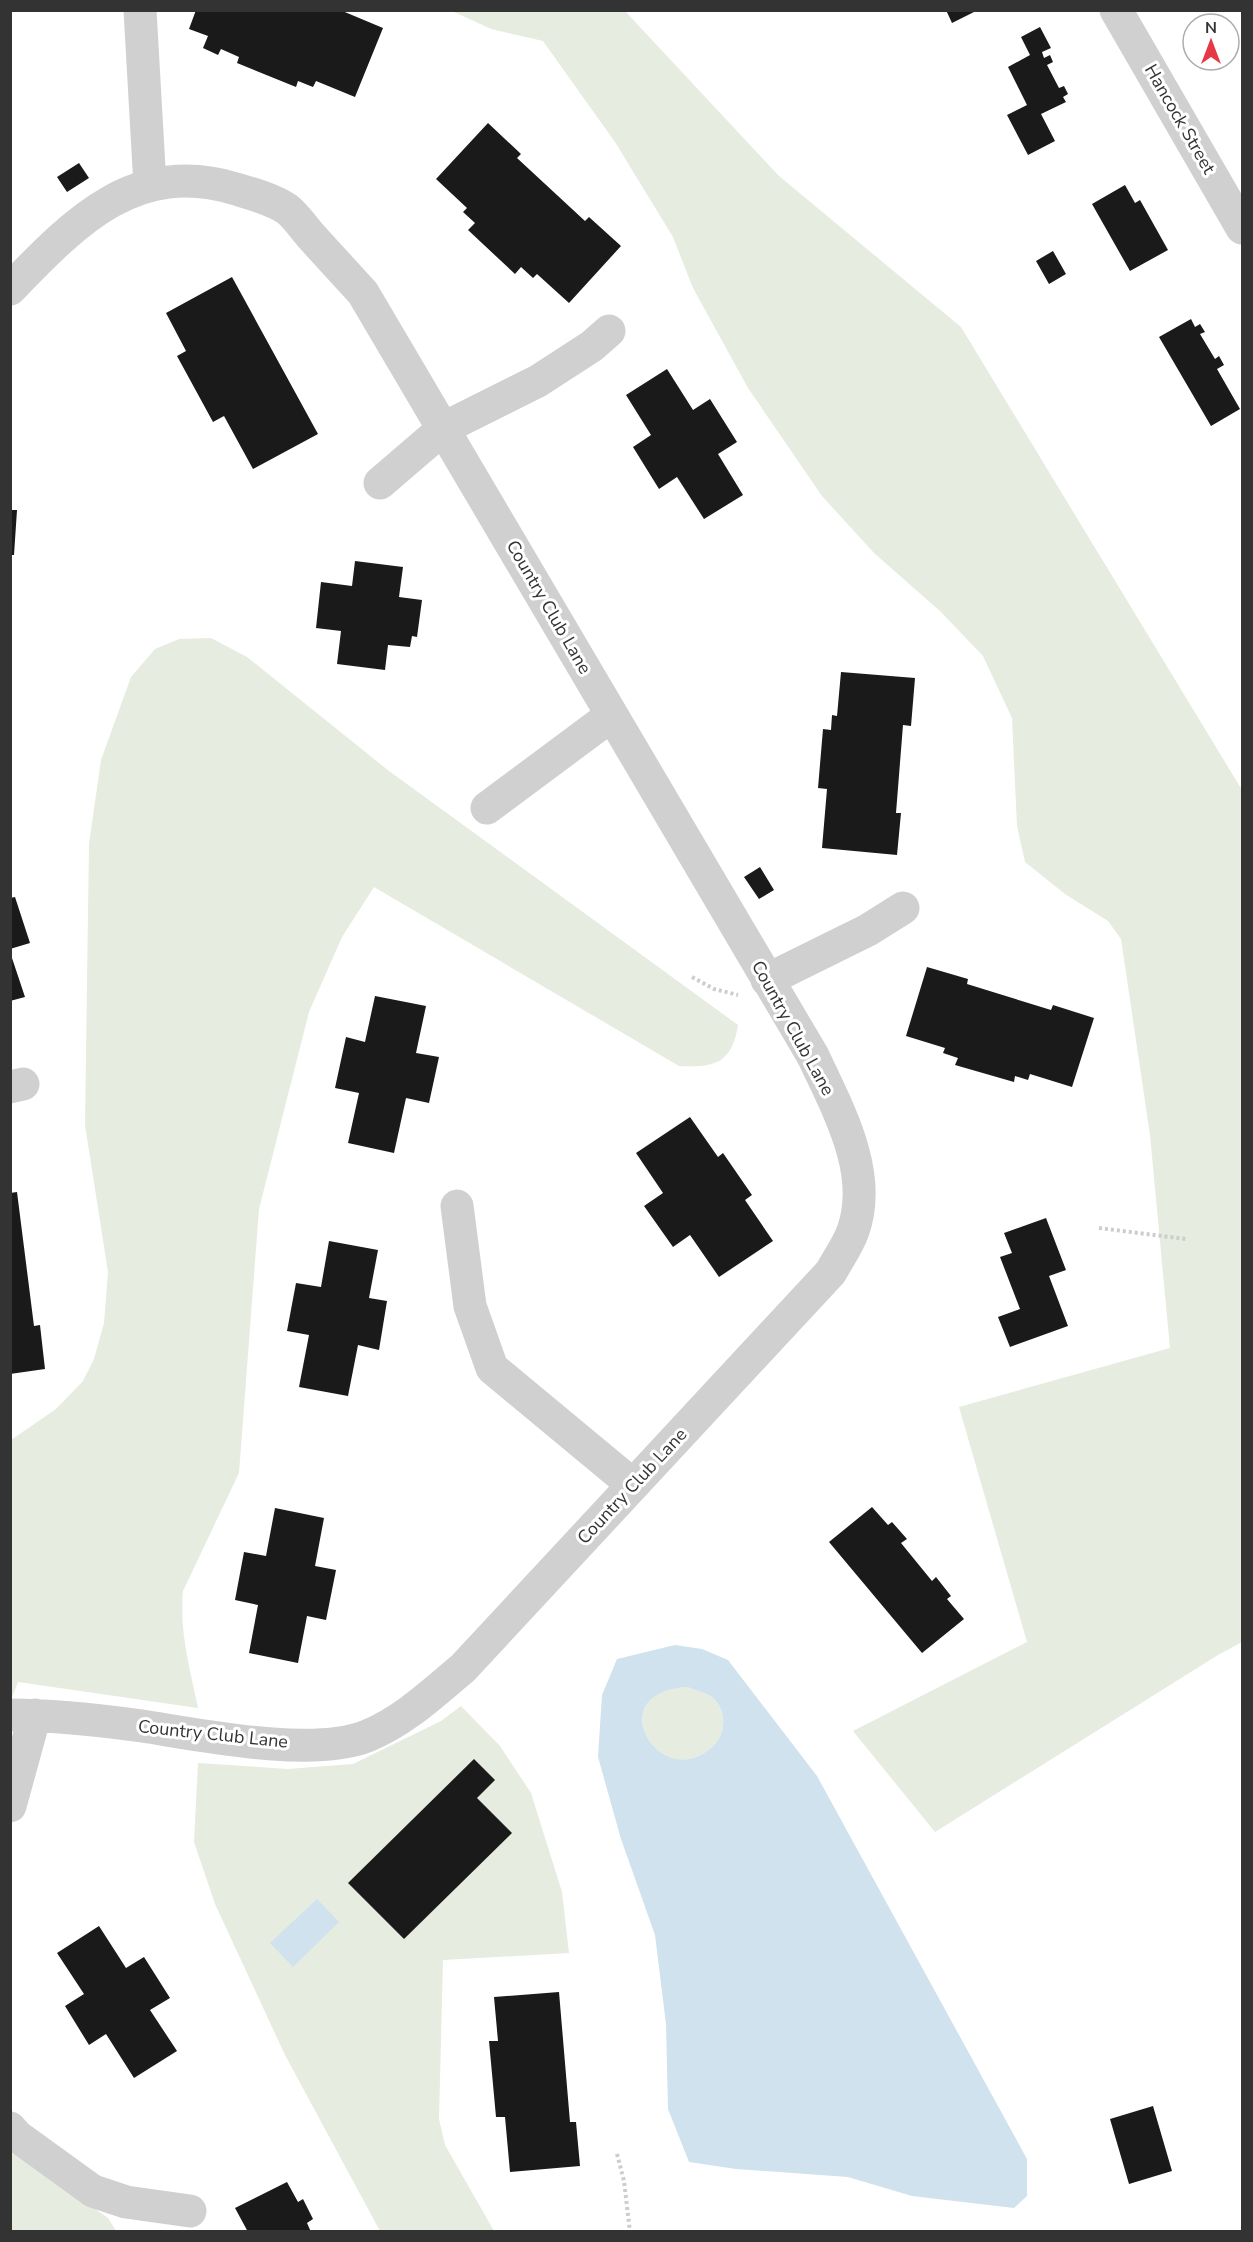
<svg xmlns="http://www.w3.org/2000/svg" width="1253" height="2242" font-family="'Nunito Sans',sans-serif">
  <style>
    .green { fill: #e6ecdf }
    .water { fill: #cfe2ee; fill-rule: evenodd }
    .building { fill: #1a1a1a }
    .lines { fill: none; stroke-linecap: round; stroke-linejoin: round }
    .path { stroke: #cdcdcd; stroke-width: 4; stroke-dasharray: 3 3; stroke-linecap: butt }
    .minor { stroke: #d0d0d0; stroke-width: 33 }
    .labels { text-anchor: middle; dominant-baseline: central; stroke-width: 6; stroke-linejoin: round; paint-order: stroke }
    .street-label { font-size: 18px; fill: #333; stroke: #fff }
  </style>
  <rect width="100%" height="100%" fill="#fff"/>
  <path class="green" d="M452 11H625L779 176 961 327 1242 790V1642L1218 1655 935 1832 853 1731 1027 1642 959 1407 1170 1348 1150 1135 1121 939 1108 921 1065 894 1025 862 1017 826 1012 718 983 656 941 612 874 553 822 496 748 388 693 288 673 237 615 142 543 41 491 29Z
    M211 638 247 657 389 771 738 1025C732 1063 715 1068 679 1066L374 887 342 937 309 1012 259 1209 239 1473 183 1591C179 1631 190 1669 198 1708L18 1682 11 1700V1440L56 1409 83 1381 94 1359 104 1323 108 1272 85 1125 89 844 101 760 131 677 155 649 179 639Z
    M687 1687C694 1690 703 1692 709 1695 728 1707 727 1734 712 1747 661 1794 598 1693 687 1687Z
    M461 1706 500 1746 531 1793 562 1892 569 1953 443 1960 439 2119 445 2145 494 2231H380L285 2055 215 1904 194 1842 198 1763 288 1769 353 1764 441 1721Z
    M10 2150 108 2218 116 2231H11Z"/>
  <path class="water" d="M675 1645 702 1649 728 1660 817 1776 1027 2159V2196L1014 2208 912 2196 848 2177 736 2169 689 2162 668 2109 666 2024 655 1935 621 1839 598 1757 602 1695 617 1659ZM687 1687C694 1690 703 1692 709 1695 728 1707 727 1734 712 1747 661 1794 598 1693 687 1687Z
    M317 1899 339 1922 293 1967 270 1943Z"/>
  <path class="building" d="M196 10H340L383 28 355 97 316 81 313 87 298 81 296 87 237 63 239 57 221 49 218 55 203 48 208 36 189 29Z
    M946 10H978L952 23Z
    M1040 27 1051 48 1042 52 1044 58 1050 55 1053 62 1047 65 1059 88 1064 86 1068 94 1063 97 1066 102 1041 114 1055 141 1028 155 1007 115 1027 105 1008 67 1030 55 1021 37Z
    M488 123 521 154 517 158 585 221 589 217 621 246 569 303 537 274 533 278 521 267 515 274 468 230 475 223 463 212 467 208 436 179Z
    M79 163 89 178 67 192 57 177Z
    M1125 185 1135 203 1140 200 1168 250 1130 271 1092 204Z
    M1053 251 1066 274 1049 284 1036 261Z
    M232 277 318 434 253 469 224 416 213 422 177 356 186 351 166 313Z
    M1191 319 1195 327 1200 324 1205 332 1200 334 1215 359 1219 356 1224 365 1217 369 1240 409 1211 426 1159 337Z
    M667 369 693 410 710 399 737 442 718 454 743 495 704 519 677 477 659 489 633 447 651 435 626 395Z
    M10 510H17L14 555H10Z
    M355 561 403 567 399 597 422 600 417 637 412 636 410 647 388 645 385 670 337 664 341 631 316 628 321 582 352 586Z
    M841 672 915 678 911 726 903 725 896 813H901L897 855 822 848 827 789 818 788 823 729 831 730 832 715 837 716Z
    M760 867 774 890 759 899 744 877Z
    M15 897 30 943 10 949V898Z
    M10 952 25 997 10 1001Z
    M927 967 968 979 967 984 1051 1010 1053 1005 1094 1018 1072 1087 1030 1074 1028 1080 1015 1076 1014 1082 955 1065 958 1058 943 1053 945 1048 906 1036Z
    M375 996 426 1006 416 1053 439 1057 429 1103 406 1098 394 1153 348 1143 359 1093 335 1088 346 1037 365 1042Z
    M690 1117 718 1157 723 1153 752 1195 745 1200 773 1241 719 1277 690 1235 673 1247 644 1206 663 1193 636 1153Z
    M17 1192 34 1326 40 1325 45 1369 10 1374V1193Z
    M1046 1218 1066 1270 1049 1276 1068 1326 1010 1347 998 1317 1020 1309 1000 1257 1012 1253 1004 1233Z
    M329 1241 378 1250 369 1298 387 1301 379 1350 358 1345 348 1396 299 1387 309 1335 287 1331 296 1283 321 1287Z
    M872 1507 888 1525 892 1522 907 1539 901 1543 932 1581 936 1577 951 1596 947 1599 964 1619 922 1653 829 1542Z
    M275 1508 324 1518 315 1566 336 1570 326 1620 307 1616 298 1663 249 1653 258 1605 235 1600 244 1552 266 1556Z
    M474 1759 495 1780 477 1798 512 1833 404 1939 348 1883Z
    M99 1926 126 1968 144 1957 170 1998 150 2010 177 2051 134 2078 106 2034 89 2045 65 2006 84 1994 57 1953Z
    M559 1992 570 2122H576L580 2166 510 2172 505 2117H496L489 2041H498L494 1997Z
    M1153 2106 1172 2171 1129 2184 1110 2119Z
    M287 2182 298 2202 303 2199 313 2219 307 2223 311 2232H248L235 2208Z"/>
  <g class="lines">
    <path class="path" d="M692 977 714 989 738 995
      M1099 1228 1186 1239
      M617 2154 624 2181 630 2232"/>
    <path class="minor" d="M140 10 150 186
      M1116 10 1242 228
      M10 289C75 222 135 158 236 189 253 194 272 199 287 209 296 216 303 227 311 236 328 255 346 274 363 293L813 1056C837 1108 874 1172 853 1231 848 1245 838 1259 831 1272L463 1668C433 1693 404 1721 367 1736 312 1758 201 1735 142 1726 98 1720 54 1715 10 1715
      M380 483 444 428 538 381 592 346 609 331
      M487 808 612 715
      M767 980 868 930 903 908
      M10 1087 23 1084
      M457 1206 470 1306 492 1368 633 1485
      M10 1806 35 1715
      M10 2128 17 2136 93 2191 126 2202 190 2211"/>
  </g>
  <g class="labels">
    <g class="street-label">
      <text transform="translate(1180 119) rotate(60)">Hancock Street</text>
      <text transform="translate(549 607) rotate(60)">Country Club Lane</text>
      <text transform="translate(793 1028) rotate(61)">Country Club Lane</text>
      <text transform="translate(632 1486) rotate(-47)">Country Club Lane</text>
      <text transform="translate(213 1734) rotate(6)">Country Club Lane</text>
    </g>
  </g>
  <rect width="1253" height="2242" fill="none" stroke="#333333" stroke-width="24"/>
  <g transform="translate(1211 42)"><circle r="28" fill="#ffffff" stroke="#adadad" stroke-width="1.5"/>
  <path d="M0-4.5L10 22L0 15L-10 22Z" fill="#e63946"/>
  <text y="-9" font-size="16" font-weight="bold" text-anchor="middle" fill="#333333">N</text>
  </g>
</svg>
